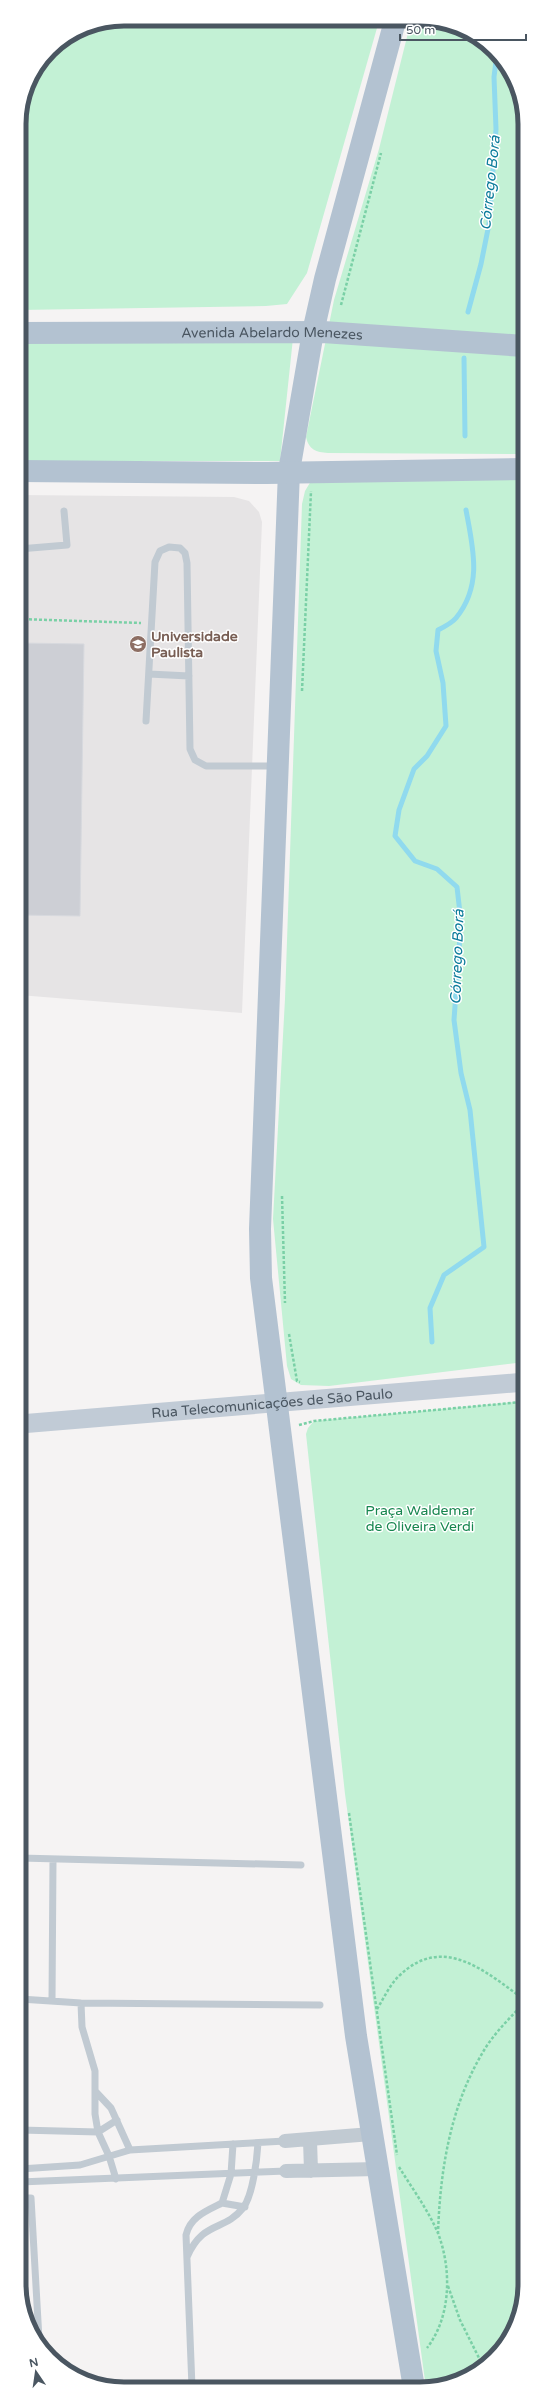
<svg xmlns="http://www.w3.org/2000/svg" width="544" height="2408" font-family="'Varela Round',sans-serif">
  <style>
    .education { fill: #e6e4e5 }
    .green { fill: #c3f1d5 }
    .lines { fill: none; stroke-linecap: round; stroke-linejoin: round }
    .stream { stroke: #90daee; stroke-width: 5 }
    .building { fill: #cdcfd5; stroke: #d7d9de }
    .path { stroke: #7ad0a6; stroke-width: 2.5; stroke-dasharray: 3 2; stroke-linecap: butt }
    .lane { stroke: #c1cad2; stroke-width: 7 }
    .street { stroke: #c1cad2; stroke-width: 14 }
    .secondary { stroke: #c1cbd6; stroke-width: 19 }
    .primary { stroke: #b3c2d1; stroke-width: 22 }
    .labels { text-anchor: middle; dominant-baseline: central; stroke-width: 3; stroke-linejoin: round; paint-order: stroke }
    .street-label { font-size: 14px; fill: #4a5661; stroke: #fff }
    .education-label { font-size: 14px; font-weight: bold; fill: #785e54; stroke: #fff; text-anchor: start }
    .park-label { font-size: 14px; fill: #17864f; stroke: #fff }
    .water-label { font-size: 15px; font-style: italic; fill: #0c7c9b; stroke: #fff }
    .rim { fill: none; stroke: #4a5661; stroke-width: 5 }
  </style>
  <rect width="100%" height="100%" fill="#f5f3f3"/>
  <path class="education" d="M19 495 234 497 249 501 259 512 262 522 242 1013 19 995Z"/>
  <path class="green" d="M124 19 379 21 307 273 287 304 266 306 19 310V118L30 78 50 50 84 27Z
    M411 21H440L472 33 499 55 524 111V454L328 453C316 452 309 450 306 437L334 300 379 149Z
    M293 338 280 461H19V342Z
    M524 478 525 1362 329 1386 301 1385 291 1379 287 1366 273 1219 285 999 302 504 305 491 311 481Z
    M525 1401V2290C522 2301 521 2313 517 2324 503 2358 463 2388 426 2388L345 1794 306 1434 308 1428 314 1421Z"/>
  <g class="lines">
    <path class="stream" d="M468 312 481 264 489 224 496 129 494 77 497 53
      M464 358 465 436
      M432 1342 430 1308 444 1275 484 1247 470 1110 461 1073 454 1020 461 922 457 887 437 869 415 861 395 836 399 810 414 769 427 756 446 726 443 683 436 651 438 630C444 627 452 623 456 618 483 585 473 548 466 510"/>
  </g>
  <path class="building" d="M19 643 84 644 80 916 19 915Z"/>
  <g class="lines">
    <path class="path" d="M341 305 381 153
      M19 619 141 623
      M302 691 311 491
      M282 1196 285 1303
      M289 1334 297 1381 300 1382
      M299 1425 314 1421 522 1402
      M349 1813 397 2155
      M377 2009C384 1998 390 1984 400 1975 444 1933 487 1973 525 2000
      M399 2167C412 2188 428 2210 438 2233 452 2270 451 2317 427 2348
      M438 2234C440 2171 450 2107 483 2052 494 2033 510 2018 525 2002
      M448 2286 460 2320 483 2366"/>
    <path class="lane" d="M19 549 67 545 64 511
      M149 674 189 676
      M146 721 155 562 160 551 169 547 180 548 185 553 187 563 190 749 195 760 206 766H275
      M20 1858 301 1865
      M20 1999 81 2003 320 2005
      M52 2001 53 1860
      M81 2003 82 2027 95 2071V2114L98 2132 109 2156 116 2179
      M96 2092 111 2108 130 2150
      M20 2130 98 2132 117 2120
      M20 2169 80 2165 130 2150 285 2141
      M20 2182 286 2171
      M20 2198H31L39 2339
      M222 2203 245 2207
      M187 2257C203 2220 224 2232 243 2208 253 2195 257 2159 258 2143
      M192 2387 186 2235C190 2217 206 2211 222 2203L231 2174 233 2144"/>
    <path class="street" d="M310 2140 311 2171
      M285 2141 371 2134
      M286 2171 378 2169"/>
    <path class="secondary" id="s1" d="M20 1424 525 1382"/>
    <g class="primary">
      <path d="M395 21 325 279 313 332 289 471 260 1229 261 1278 356 2036 414 2388"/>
      <path id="s2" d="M19 333 323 332 524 346"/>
      <path d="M19 471 267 473 524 469"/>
    </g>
  </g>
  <defs>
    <g id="university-disc" transform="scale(0.9)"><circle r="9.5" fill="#8d6e63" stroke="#fff"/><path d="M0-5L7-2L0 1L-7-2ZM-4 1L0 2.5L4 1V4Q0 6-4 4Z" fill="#fff"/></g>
  </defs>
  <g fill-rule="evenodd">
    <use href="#university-disc" x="138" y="644"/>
  </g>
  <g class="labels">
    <g class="street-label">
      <text stroke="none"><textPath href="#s2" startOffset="253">Avenida Abelardo Menezes</textPath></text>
      <text stroke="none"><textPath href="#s1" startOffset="253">Rua Telecomunicações de São Paulo</textPath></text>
    </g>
    <g class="education-label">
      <text x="151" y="636">Universidade<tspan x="151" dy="16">Paulista</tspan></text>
    </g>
    <g class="park-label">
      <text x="420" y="1510">Praça Waldemar<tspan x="420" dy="16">de Oliveira Verdi</tspan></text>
    </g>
    <g class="water-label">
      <text transform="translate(490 183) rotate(-84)">Córrego Borá</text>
      <text transform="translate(457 957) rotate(-88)">Córrego Borá</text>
    </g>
  </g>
  <path d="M0 0H544V2408H0ZM124 26H420A98 98 0 0 1 518 124V2284A98 98 0 0 1 420 2382H124A98 98 0 0 1 26 2284V124A98 98 0 0 1 124 26Z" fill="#fff" fill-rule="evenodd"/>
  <path class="rim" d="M124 26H420A98 98 0 0 1 518 124V2284A98 98 0 0 1 420 2382H124A98 98 0 0 1 26 2284V124A98 98 0 0 1 124 26Z"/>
  <g transform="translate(36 2372) rotate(347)" stroke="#ffffff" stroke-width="3" paint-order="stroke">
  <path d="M0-3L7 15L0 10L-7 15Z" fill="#4a5661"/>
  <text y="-6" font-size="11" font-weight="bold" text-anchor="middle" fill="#4a5661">N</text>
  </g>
  <path d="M400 34v6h126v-6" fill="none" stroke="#4a5661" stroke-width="2"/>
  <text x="406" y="34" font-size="12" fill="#4a5661" stroke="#ffffff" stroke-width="3" paint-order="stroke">50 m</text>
</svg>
